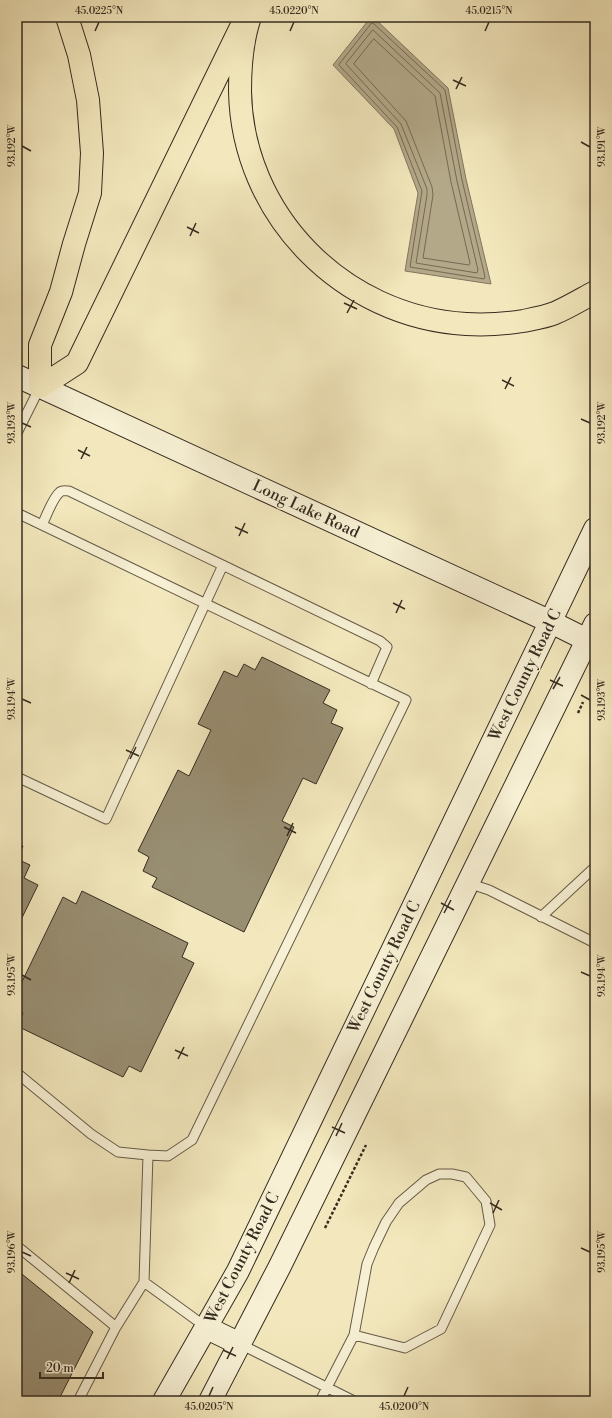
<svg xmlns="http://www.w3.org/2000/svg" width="612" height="1418" font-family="'Libre Bodoni',serif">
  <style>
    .water { fill: #b3a888; stroke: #81765e }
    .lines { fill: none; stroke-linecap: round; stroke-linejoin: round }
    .shore { stroke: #746a54; stroke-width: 1 }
    .building { fill: #988e72; stroke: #362c20 }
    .lane-casing { stroke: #655b47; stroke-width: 11 }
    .secondary-casing { stroke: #362c20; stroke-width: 24 }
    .highway-casing { stroke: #362c20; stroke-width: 24 }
    .path { stroke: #362c20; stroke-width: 2.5; stroke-dasharray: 3 2; stroke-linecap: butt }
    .lane { stroke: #f7f0d4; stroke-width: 9 }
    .secondary { stroke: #f7f0d4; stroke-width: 22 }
    .highway { stroke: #f3e8bd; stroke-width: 22 }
    .ticks { fill: none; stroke: #362c20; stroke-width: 1.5 }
    .labels { text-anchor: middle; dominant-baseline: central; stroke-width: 3; stroke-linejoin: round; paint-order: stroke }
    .street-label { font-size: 16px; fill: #362c20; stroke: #f7f0d4 }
    .neatline { fill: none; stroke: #362c20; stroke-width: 1.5 }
    .ticks-label { font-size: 10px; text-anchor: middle; fill: #362c20 }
  </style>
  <rect width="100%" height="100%" fill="#f3e8bd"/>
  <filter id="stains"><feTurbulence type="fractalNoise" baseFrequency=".005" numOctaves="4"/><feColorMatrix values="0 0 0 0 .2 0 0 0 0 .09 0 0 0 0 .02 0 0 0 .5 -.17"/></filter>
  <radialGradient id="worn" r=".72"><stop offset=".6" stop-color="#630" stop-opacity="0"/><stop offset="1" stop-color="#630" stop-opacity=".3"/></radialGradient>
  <path class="water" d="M371 17H373L448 88 466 179 491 284 405 271 418 193 394 129 333 65Z"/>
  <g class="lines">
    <path class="shore" d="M372 23 374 24 445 90 462 180 485 277 484 279 410 267 422 191 397 127 339 65Z
      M373 30 440 93 457 181 478 270 477 273 416 263 427 195V189L401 124 346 64Z
      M374 39 435 96 451 182 470 263 469 265 423 258 433 195 432 187 406 121 354 64Z"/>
  </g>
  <path class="building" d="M262 657 330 690 323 703 337 710 331 723 343 728 316 784 303 778 282 821 294 827 244 932 152 887 157 878 143 871 149 857 138 851 178 770 189 776 211 730 198 724 224 671 237 677 244 664 255 670Z
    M17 843 23 846 17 859 30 865 24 878 38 885 17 928Z
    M82 891 188 943 182 957 194 963 141 1072 129 1066 123 1077 17 1026 23 1013 17 1010V992L63 897 76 904Z
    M17 1270 93 1332 58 1401H17Z"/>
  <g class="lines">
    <g class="lane-casing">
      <path id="lane" d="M17 433 40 387
        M17 513 406 700 192 1140 168 1156 148 1155 118 1152 91 1134 17 1073
        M42 525C46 517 53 497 60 492 62 490 66 491 69 491L380 641 387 647 371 684
        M17 777 106 819 223 565
        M468 883 489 890 595 943
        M541 917 595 867
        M148 1155 144 1282 206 1327
        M17 1246 116 1327 78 1401
        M116 1327 144 1282
        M240 1344 354 1401
        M320 1401 354 1335 367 1264 374 1247 386 1222 399 1203 426 1180 439 1174H452L466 1177 486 1201 490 1225 441 1329 405 1348 354 1335"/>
    </g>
    <g class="secondary-casing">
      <path id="secondary" d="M17 376 551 622 595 644
        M207 1328 240 1344
        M164 1401 238 1271 595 529
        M210 1401 280 1266 595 624"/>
    </g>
    <g class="highway-casing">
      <path id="highway" d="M250 17C242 40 240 67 240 91 242 215 343 317 466 324 484 325 504 324 523 321 533 319 545 317 555 313 569 307 582 299 595 292
        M40 387 77 363 240 29
        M40 387V345L61 292 74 244 90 193 92 153 88 100 79 55 67 17"/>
    </g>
    <path class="path" d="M578 713 583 702
      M325 1228 366 1145"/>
    <use href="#lane" class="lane"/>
    <use href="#secondary" class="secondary"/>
    <use href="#highway" class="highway"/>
  </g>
  <path class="ticks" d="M95 31 99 22M290 31 294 22M485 31 489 22M453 80 466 86M456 89 462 77M581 142 590 147M22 146 31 151M187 227 199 233M190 236 196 223M344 303 357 309M347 313 354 300M502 380 514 386M505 389 511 377M581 419 590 423M22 423 31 427M78 450 90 456M81 459 87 447M235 527 248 533M239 536 245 523M393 603 405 609M396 613 402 600M550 680 563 686M553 689 560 677M581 695 590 700M22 699 31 703M126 750 139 756M130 759 136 747M284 827 296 833M287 836 293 823M441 903 454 910M444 913 451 900M581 972 590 976M22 975 31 980M175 1050 188 1056M178 1059 184 1047M332 1127 345 1133M336 1136 342 1123M490 1203 502 1210M493 1213 499 1200M581 1248 590 1252M22 1252 31 1256M66 1273 79 1279M69 1283 75 1270M223 1350 236 1356M227 1359 233 1347M209 1396 213 1387M404 1396 408 1387"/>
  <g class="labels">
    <g class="street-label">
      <text transform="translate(306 509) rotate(25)">Long Lake Road</text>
      <text transform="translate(525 675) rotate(-64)">West County Road C</text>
      <text transform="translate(384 967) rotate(-64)">West County Road C</text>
      <text transform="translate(242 1258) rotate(-63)">West County Road C</text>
    </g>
  </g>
  <rect width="612" height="1418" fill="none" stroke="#f3e8bd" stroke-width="44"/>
  <path d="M40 1372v6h63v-6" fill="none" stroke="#362c20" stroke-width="2"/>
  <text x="46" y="1372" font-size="12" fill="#362c20" stroke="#f7f0d4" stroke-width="3" paint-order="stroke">20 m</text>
  <rect x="22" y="22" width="568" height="1374" class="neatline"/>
  <g class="ticks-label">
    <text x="99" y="14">45.0225°N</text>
    <text x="294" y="14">45.0220°N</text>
    <text x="489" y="14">45.0215°N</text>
    <text transform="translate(11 146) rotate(-90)" y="4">93.192°W</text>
    <text transform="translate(601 147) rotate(-90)" y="4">93.191°W</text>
    <text transform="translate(11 423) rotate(-90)" y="4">93.193°W</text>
    <text transform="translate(601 423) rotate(-90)" y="4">93.192°W</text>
    <text transform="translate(11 699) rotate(-90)" y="4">93.194°W</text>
    <text transform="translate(601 700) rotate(-90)" y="4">93.193°W</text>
    <text transform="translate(11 975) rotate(-90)" y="4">93.195°W</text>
    <text transform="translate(601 976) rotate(-90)" y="4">93.194°W</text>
    <text transform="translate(11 1252) rotate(-90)" y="4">93.196°W</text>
    <text transform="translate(601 1252) rotate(-90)" y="4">93.195°W</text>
    <text x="209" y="1410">45.0205°N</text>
    <text x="404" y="1410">45.0200°N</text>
  </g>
  <rect width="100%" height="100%" filter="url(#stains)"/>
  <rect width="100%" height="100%" fill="url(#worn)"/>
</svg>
